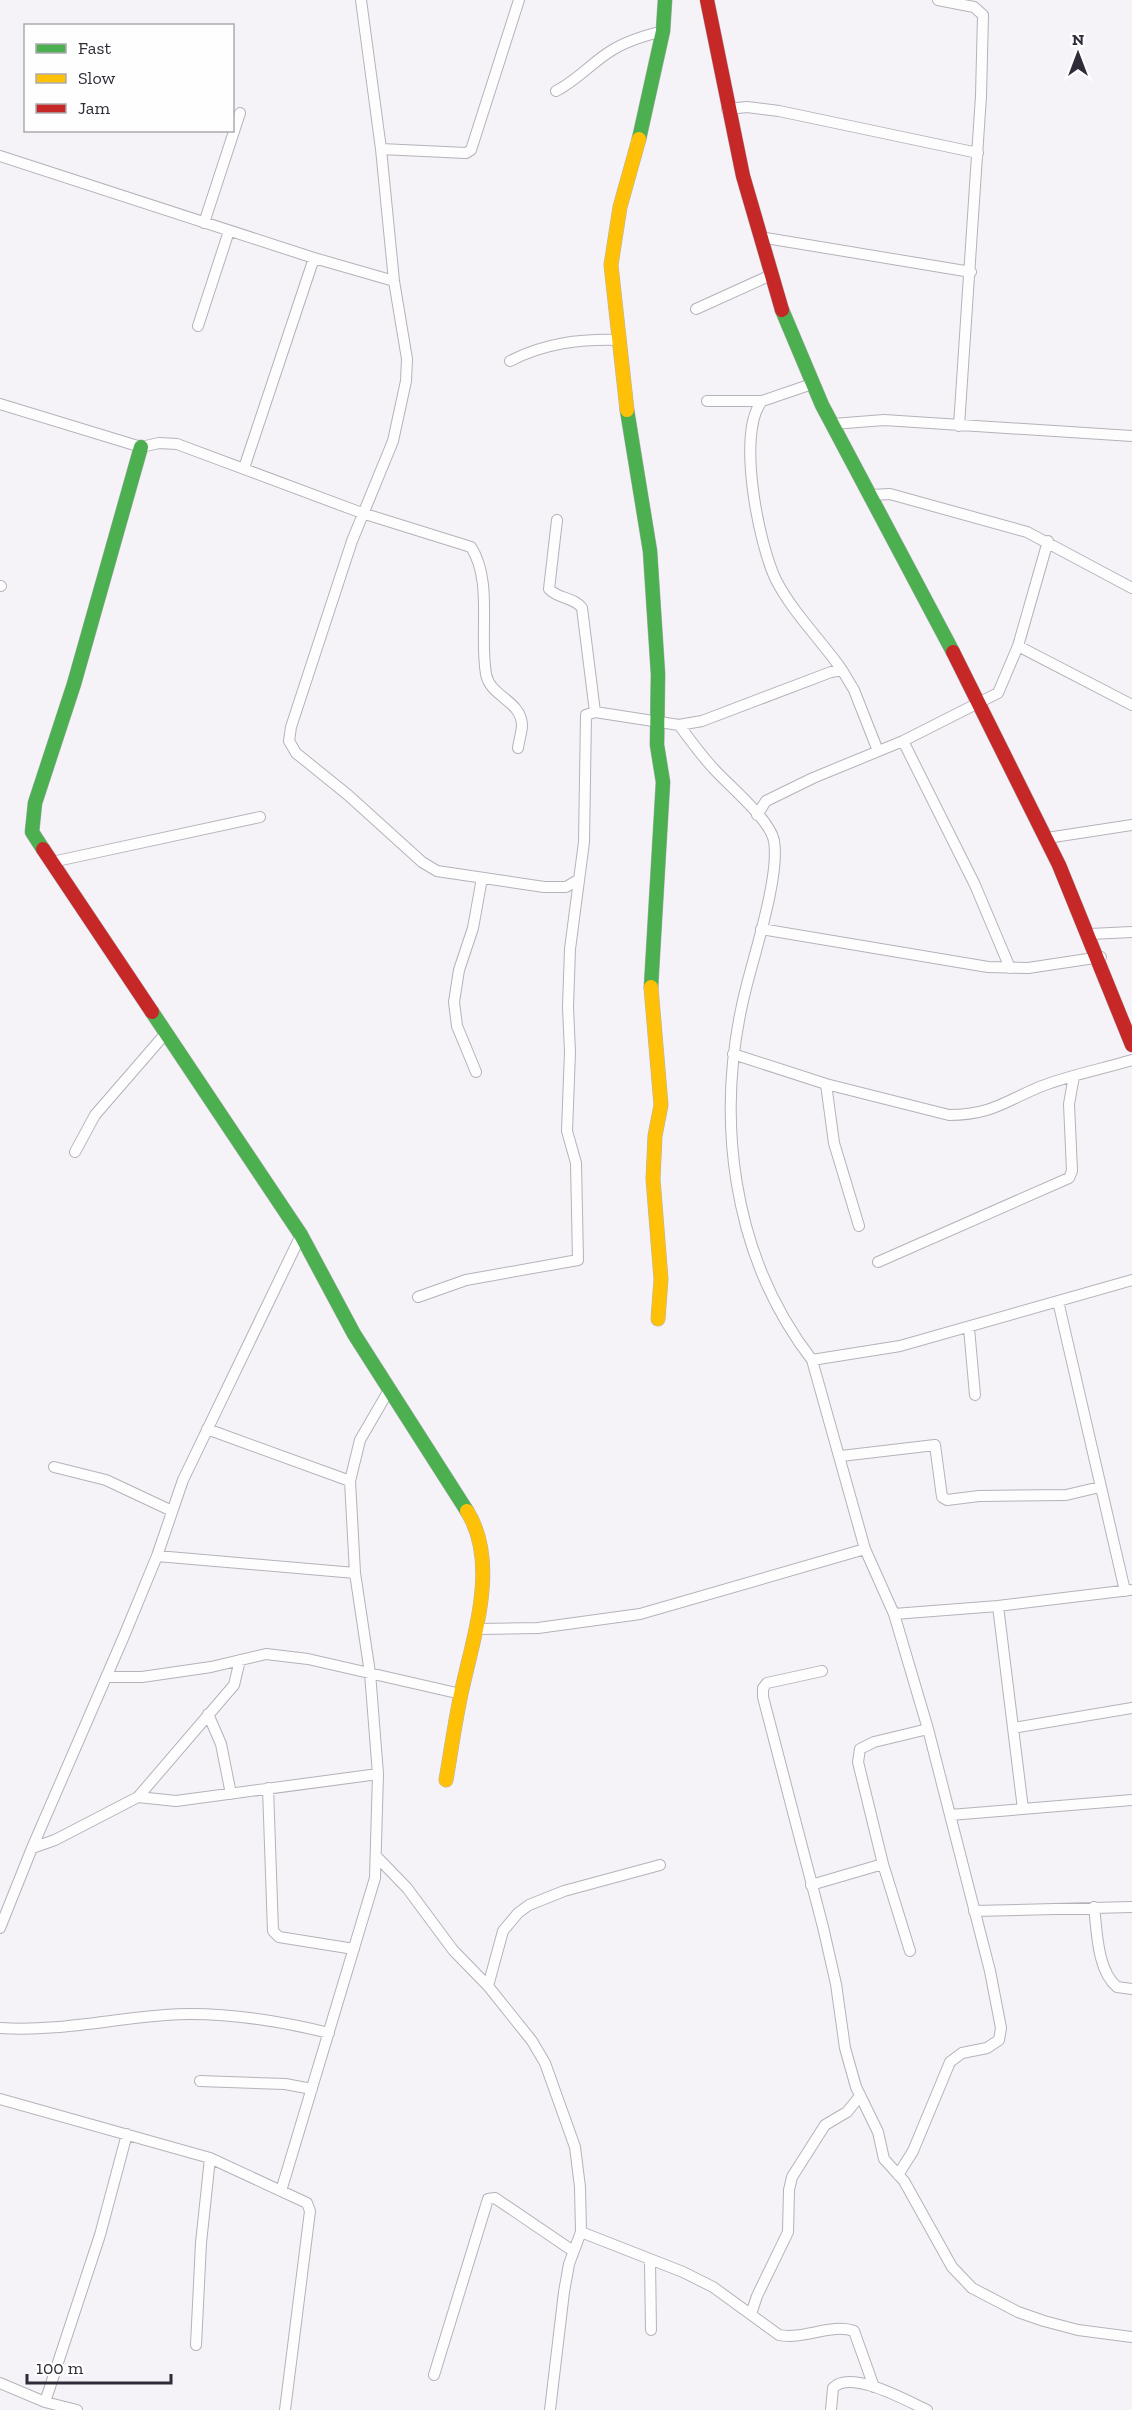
<svg xmlns="http://www.w3.org/2000/svg" width="1132" height="2410" font-family="'Zilla Slab',serif">
  <style>
    .lines { fill: none; stroke-linecap: round; stroke-linejoin: round }
    .street-casing { stroke: #b5b2ba; stroke-width: 12 }
    .fast-casing { stroke: #b5b2ba; stroke-width: 15 }
    .slow-casing { stroke: #b5b2ba; stroke-width: 15 }
    .jam-casing { stroke: #b5b2ba; stroke-width: 15 }
    .street { stroke: #fefdfe; stroke-width: 10 }
    .fast { stroke: #4caf50; stroke-width: 14 }
    .slow { stroke: #ffc107; stroke-width: 14 }
    .jam { stroke: #c62828; stroke-width: 14 }
  </style>
  <rect width="100%" height="100%" fill="#f5f2f8"/>
  <g class="lines">
    <g class="street-casing">
      <path id="street" d="M361 0 381 149 394 281 407 359 406 381 393 441 352 541 291 727 289 741 296 753 348 795 422 862 437 871 544 887H566L578 880
        M938 0 974 7 983 15 981 96 959 426
        M556 91C578 80 593 61 614 49 629 40 647 35 663 31
        M727 109 747 107 779 111 978 153
        M381 149 466 153 471 150 519 0
        M0 156 314 258 394 281
        M204 223 240 113
        M760 237 971 272
        M696 309 771 275
        M198 326 229 231
        M510 361C545 343 579 339 619 340
        M812 384 762 401C736 433 759 545 776 580 793 613 821 640 842 670
        M707 401H762
        M0 404 141 447 159 443 177 444 362 513 471 547C493 581 479 634 486 674 490 697 521 700 522 725 522 732 519 740 518 748
        M833 424 884 420 1132 436
        M244 468 314 258
        M871 495 890 494 1027 532 1132 588
        M557 520 549 589C558 599 574 597 582 608L595 712
        M0 586H1
        M1018 646 1132 705
        M679 725C690 740 701 755 713 768 728 785 770 819 774 841 780 875 755 952 746 988 714 1115 731 1255 812 1360L900 1346 1132 1280
        M903 741 975 885 1010 968
        M757 815 766 801 813 778 903 741 998 693 1018 646 1048 541
        M1047 838 1132 825
        M52 862 260 817
        M761 929 988 967 1028 968 1101 957
        M1090 934 1132 932
        M733 1054 826 1084 834 1143 859 1226
        M476 1072 457 1026 454 1002 459 970 473 928 482 878
        M826 1084 949 1115C992 1115 1005 1101 1042 1086 1071 1075 1102 1069 1132 1060
        M75 1152 95 1115 166 1033
        M878 1262 1069 1178 1072 1171 1069 1104 1074 1076
        M418 1297 466 1280 578 1260 576 1163 567 1131 570 1052 568 1007 570 949 584 842 586 715 595 712 679 725 702 721 831 672 842 670 854 690 878 751
        M1058 1301 1125 1591
        M969 1328 975 1395
        M812 1360 865 1549 894 1614 928 1729 990 1971 1001 2028 999 2040 987 2048 962 2053 950 2062 913 2151 898 2175
        M207 1429 350 1481
        M841 1456 935 1445 942 1497 947 1500 979 1496 1066 1495 1100 1487
        M54 1467 106 1480 172 1511
        M157 1556 355 1573
        M998 1606 1013 1728 1132 1708
        M894 1614 998 1606 1130 1590
        M477 1629 538 1628 640 1614 865 1549
        M822 1671 767 1683 763 1688V1697L823 1927 836 1984 845 2048 856 2087 878 2132 884 2159 904 2181 952 2267 972 2288 1018 2312 1044 2321 1078 2330 1132 2337
        M106 1677H142L211 1667 266 1654 308 1659 461 1694
        M208 1714 221 1744 231 1794
        M1013 1728 1023 1809
        M268 1788 273 1931 279 1937 354 1949
        M138 1797 176 1801 378 1774
        M950 1815 1132 1800
        M32 1848 55 1840 138 1797 234 1685 240 1660
        M377 1857 407 1888 453 1950 488 1986 532 2041 545 2063 575 2147 580 2187 581 2232 569 2264 564 2292 550 2410
        M883 1864 910 1951
        M811 1885 883 1864 858 1762 860 1749 874 1742 928 1729
        M1094 1907C1097 1931 1097 1970 1117 1987L1132 1989
        M974 1911 1132 1907
        M0 1928 32 1848 124 1636 157 1556 183 1480 301 1235
        M488 1986 503 1931 518 1913 529 1905 564 1891 660 1865
        M0 2028C55 2032 111 2019 165 2015 220 2011 276 2020 329 2033
        M200 2081 285 2084 312 2089
        M0 2099 210 2158 307 2203 310 2211 285 2410
        M281 2191 375 1878 378 1774 370 1673 355 1573 350 1481 360 1440 389 1390
        M581 2232 683 2272 713 2287 779 2335C803 2340 832 2323 854 2331L874 2387
        M650 2261 651 2330
        M751 2314 757 2296 788 2232 789 2190 792 2177 825 2125 847 2112 860 2096
        M196 2345 201 2243 210 2158
        M434 2375 488 2199 495 2198 573 2251
        M0 2383 45 2402 77 2410
        M45 2402 100 2235 127 2134
        M831 2410 833 2388C851 2369 907 2401 927 2410"/>
    </g>
    <g class="fast-casing">
      <path id="fast" d="M639 139 663 31 665 0
        M782 310 822 405 953 652
        M627 410 650 551 658 674 657 745 663 782 651 987
        M43 849 32 832 35 803 74 684 141 447
        M152 1012 301 1235 354 1334 467 1511"/>
    </g>
    <g class="slow-casing">
      <path id="slow" d="M627 410 611 265 620 207 639 139
        M651 987 661 1105 655 1136 653 1179 661 1279 658 1319
        M446 1780C451 1751 455 1722 461 1694 473 1637 500 1564 467 1511"/>
    </g>
    <g class="jam-casing">
      <path id="jam" d="M707 0 743 176 782 310
        M953 652 1059 865 1132 1045
        M43 849 152 1012"/>
    </g>
    <use href="#street" class="street"/>
    <use href="#fast" class="fast"/>
    <use href="#slow" class="slow"/>
    <use href="#jam" class="jam"/>
  </g>
  <rect x="24" y="24" width="210" height="108" fill="#fefefe" stroke="#acaaaf" stroke-width="1.5"/>
  <rect x="36" y="44" width="30" height="9" fill="#4caf50" stroke="#acaaaf" stroke-width="1.5"/>
  <text x="78" y="54" font-size="18" fill="#302b38">Fast</text>
  <rect x="36" y="74" width="30" height="9" fill="#ffc107" stroke="#acaaaf" stroke-width="1.5"/>
  <text x="78" y="84" font-size="18" fill="#302b38">Slow</text>
  <rect x="36" y="104" width="30" height="9" fill="#c62828" stroke="#acaaaf" stroke-width="1.5"/>
  <text x="78" y="114" font-size="18" fill="#302b38">Jam</text>
  <g transform="translate(1078 54)" stroke="#fefefe" stroke-width="4.5" paint-order="stroke">
  <path d="M0-4.5L10 22L0 15L-10 22Z" fill="#302b38"/>
  <text y="-9" font-size="16" font-weight="bold" text-anchor="middle" fill="#302b38">N</text>
  </g>
  <path d="M27 2374v9h144v-9" fill="none" stroke="#302b38" stroke-width="3"/>
  <text x="36" y="2374" font-size="18" fill="#302b38" stroke="#fefefe" stroke-width="4.5" paint-order="stroke">100 m</text>
</svg>
